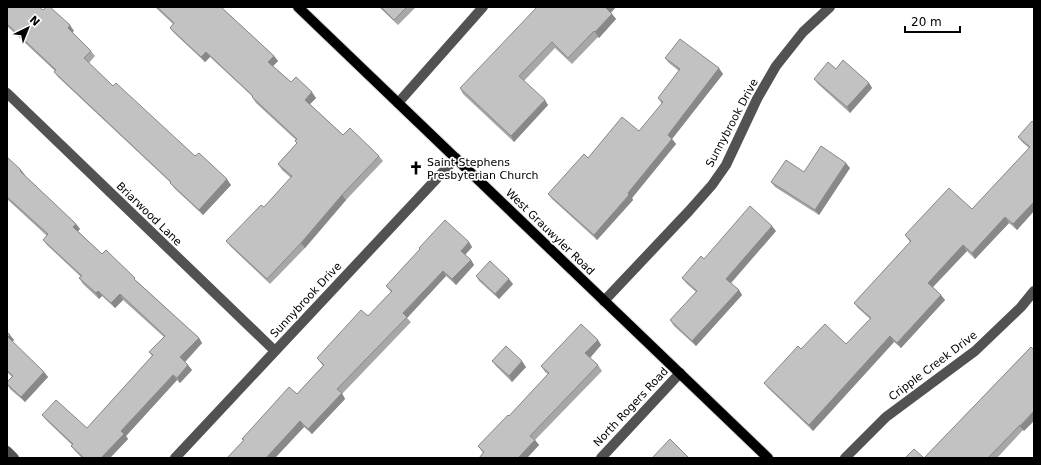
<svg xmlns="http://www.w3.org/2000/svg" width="1041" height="465" font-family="'DejaVu Sans',sans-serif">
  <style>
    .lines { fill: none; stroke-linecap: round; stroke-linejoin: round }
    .major-casing { stroke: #dbdbdb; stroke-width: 12 }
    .minor { stroke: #525252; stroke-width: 10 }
    .major { stroke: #000; stroke-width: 10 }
    .wall { fill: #a7a7a7 }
    .shaded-wall { fill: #888 }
    .building { fill: #c2c2c2; stroke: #888 }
    .labels { text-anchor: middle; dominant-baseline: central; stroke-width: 3.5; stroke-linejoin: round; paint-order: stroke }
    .street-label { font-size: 11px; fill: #000; stroke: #fff }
    .poi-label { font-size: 11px; fill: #000; stroke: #fff; text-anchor: start }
  </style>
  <rect width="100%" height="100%" fill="#fff"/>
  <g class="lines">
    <g class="major-casing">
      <path id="major" d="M298 7 768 458"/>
    </g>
    <path class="minor" d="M7 93 275 351
      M398 103 483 7
      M604 301 689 211 712 185 726 165 757 99 776 66 803 32 830 7
      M7 451 14 458
      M175 458 456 158
      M601 458 680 373
      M845 458 886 417 975 351 1021 307 1034 291"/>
    <use href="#major" class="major"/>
  </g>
  <path class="wall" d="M7 7 43 10 74 31 72 32 91 51 95 56 89 63 113 86 195 156 231 185 203 215 174 188 171 183 58 77 54 72 55 71 7 26Z
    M155 7H221L274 56 278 61 273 66 291 82 316 98 310 104 343 135 379 156 383 161 346 200 305 248 270 284 230 246 226 241 264 207 291 178 282 170 278 164 297 143 295 141 296 140 256 103 252 97H253L210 57 205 62 174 33 170 28 173 24Z
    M379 7H416L398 25Z
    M611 13 616 19 599 38 598 37 572 64 555 48 524 81 548 105 514 142 463 94 460 88Z
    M665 58 723 74 672 139 676 144 632 198 633 200 597 240 552 199 548 194 588 158 639 131 662 104 658 98 679 71 669 63Z
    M814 79 869 83 872 88 850 113 818 84Z
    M1034 123V211L1017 230 1009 223 975 259 967 251 933 287 945 300 901 348 894 342 813 431 768 388 764 383 801 349 846 344 870 319 858 308 854 303 910 242 905 235 972 209 1029 148 1022 142 1018 137Z
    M7 157 25 176 76 224 80 229 78 231 102 254 139 283 199 338 202 343 185 362 192 370 180 383 177 380 126 436 128 439 110 458H82L75 451 71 446 72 445 46 420 42 415 87 428 152 356 149 352 164 337 123 300 115 308 102 296 99 299 83 284 79 278 81 277 47 245 43 240 47 236 7 199Z
    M850 168 819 215 775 187 771 182 804 172Z
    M776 231 731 283 739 290 742 295 696 346 674 326 670 320 696 292 686 283 682 278 704 259Z
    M469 242 472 247 465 255 471 260 474 265 456 285 446 276 407 318 411 322 342 394 345 399 312 434 304 427 275 458H227L244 441 242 439 297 394 323 366 317 358 368 316 391 292 386 286 420 250 419 248Z
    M476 276 513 284 499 299 479 281Z
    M7 332 14 340 12 342 44 372 48 377 25 402 10 389 7 384 12 377 7 372Z
    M598 340 601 345 590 358 598 365 602 371 535 440 539 445 527 458H479L483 453 478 446 509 416 548 374 545 372 541 366Z
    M1031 347 1024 431 1023 430 997 458H924Z
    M492 361 526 367 512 382 496 366Z"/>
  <path class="shaded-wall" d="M607 7H616L610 14 606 8Z
    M612 14 616 19 599 38 595 32Z
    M70 25 74 31 71 33 68 28Z
    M206 52 210 57 205 62 201 57Z
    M274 56 278 61 272 67 268 62Z
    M719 68 723 74 672 139 676 144 632 198 633 200 597 240 594 235 628 193 668 135Z
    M869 83 872 88 850 113 847 107Z
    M312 92 316 98 309 105 305 100Z
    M545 100 548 105 514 142 511 136Z
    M846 163 850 168 819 215 815 210Z
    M21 170 25 175 24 177 20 171Z
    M227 179 231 185 203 215 199 210Z
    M342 195 346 200 305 248 301 243Z
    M1034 202V211L1017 230 1013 224Z
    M1005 217 1009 223 975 259 972 253Z
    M76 224 80 229 77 232 73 227Z
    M772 226 776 231 730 284 726 279Z
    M469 242 472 247 464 256 461 251Z
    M963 245 967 251 932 288 928 283Z
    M471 260 474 265 456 285 452 279Z
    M443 271 446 276 407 318 403 313Z
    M509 279 513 284 499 299 495 294Z
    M739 290 742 295 696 346 692 341Z
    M98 291 102 296 99 299 96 293Z
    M120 294 123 300 115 308 111 303Z
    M941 295 945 300 901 348 897 343Z
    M10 335 14 340 11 343 8 337Z
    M890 336 894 342 813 431 809 425Z
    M199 338 202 343 184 363 180 357Z
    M598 340 601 345 589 359 585 353Z
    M522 361 526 367 512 382 509 376Z
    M188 365 192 370 180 383 177 378Z
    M44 372 48 377 25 402 21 397Z
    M173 375 177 380 126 436 128 439 110 458H101L121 431Z
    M342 393 345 399 312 434 308 429Z
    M1034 411V421L1024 431 1020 426Z
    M300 421 304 427 275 458H266Z
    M535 440 539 445 527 458H518Z"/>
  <path class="building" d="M7 7H39L43 10 46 7H50L70 25 68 28 91 51 84 58 113 86 116 83 195 156 199 153 227 179 199 210 170 183 171 182 54 72 56 70 7 24Z
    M157 7H221L274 56 268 62 291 82 296 77 312 92 305 100 343 135 350 128 379 156 342 195 301 243 267 279 226 241 261 205 264 207 292 176 278 164 297 143 295 141 297 139 252 97 253 96 206 52 201 57 170 28 174 23Z
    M381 7H407L394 20Z
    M537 7H607L606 8 612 14 595 32 594 31 568 58 552 42 519 76 545 100 511 136 460 88Z
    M680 39 719 68 668 135 672 139 628 193 629 195 594 235 548 194 584 154 588 158 622 117 639 131 663 102 658 98 680 69 665 58Z
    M843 60 869 83 847 107 814 79 828 62 836 69Z
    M1032 121 1034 123V202L1013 224 1005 217 972 253 963 245 928 283 941 295 897 343 890 336 809 425 764 383 798 346 801 349 825 324 846 344 871 318 854 303 911 241 905 235 949 188 972 209 1030 147 1018 137Z
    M821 146 846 163 815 210 771 182 786 160 804 172Z
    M7 157 21 170 20 171 76 224 73 227 102 254 106 250 135 278 134 279 199 338 180 357 188 365 177 378 173 375 121 431 124 434 101 458H84L71 446 73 444 42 415 56 400 87 428 153 355 149 352 165 336 120 294 111 303 98 291 96 293 79 278 82 276 43 240 48 234 7 197Z
    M750 206 772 226 726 279 739 290 692 341 670 320 697 291 682 278 701 256 704 259Z
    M445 220 469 242 461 251 471 260 452 279 443 271 403 313 407 317 337 389 342 393 308 429 300 421 266 458H227L244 440 242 439 289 387 297 394 324 365 317 358 361 310 368 316 392 291 386 286 420 249 419 248Z
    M490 261 509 279 495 294 476 276Z
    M581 324 598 340 585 353 598 365 530 436 535 440 518 458H479L484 452 478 446 508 415 509 416 549 373 541 366Z
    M7 332 10 335 8 337 44 372 21 397 7 384V382L13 376 7 370Z
    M506 346 522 361 509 376 492 361Z
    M1031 347 1034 350V411L1020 426V425L988 458H924Z
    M670 439 689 458H652Z
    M914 449 924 458H905Z"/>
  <defs>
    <g id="church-bare" transform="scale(1.08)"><path d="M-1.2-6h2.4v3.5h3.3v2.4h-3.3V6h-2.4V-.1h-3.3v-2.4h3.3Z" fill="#000" stroke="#fff" stroke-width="2.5" paint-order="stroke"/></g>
  </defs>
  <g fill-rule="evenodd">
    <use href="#church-bare" x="416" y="168"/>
  </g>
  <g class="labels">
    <g class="street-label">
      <text transform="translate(732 123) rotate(-62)">Sunnybrook Drive</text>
      <text transform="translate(149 214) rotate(44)">Briarwood Lane</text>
      <text transform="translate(550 232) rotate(44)">West Grauwyler Road</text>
      <text transform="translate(306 300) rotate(-47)">Sunnybrook Drive</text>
      <text transform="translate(933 366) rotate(-37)">Cripple Creek Drive</text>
      <text transform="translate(631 407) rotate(-47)">North Rogers Road</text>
    </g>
    <g class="poi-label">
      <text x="427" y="162">Saint Stephens<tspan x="427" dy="13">Presbyterian Church</tspan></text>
    </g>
  </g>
  <rect width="1041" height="465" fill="none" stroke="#000000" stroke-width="16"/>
  <g transform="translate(28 28) rotate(43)" stroke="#ffffff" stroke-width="3" paint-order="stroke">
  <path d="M0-3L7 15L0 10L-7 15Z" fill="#000000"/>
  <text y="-6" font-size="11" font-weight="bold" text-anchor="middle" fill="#000000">N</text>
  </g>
  <path d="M905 26v6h55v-6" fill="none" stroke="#000000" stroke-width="2"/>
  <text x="911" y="26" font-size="12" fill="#000000" stroke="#ffffff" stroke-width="3" paint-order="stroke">20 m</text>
</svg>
